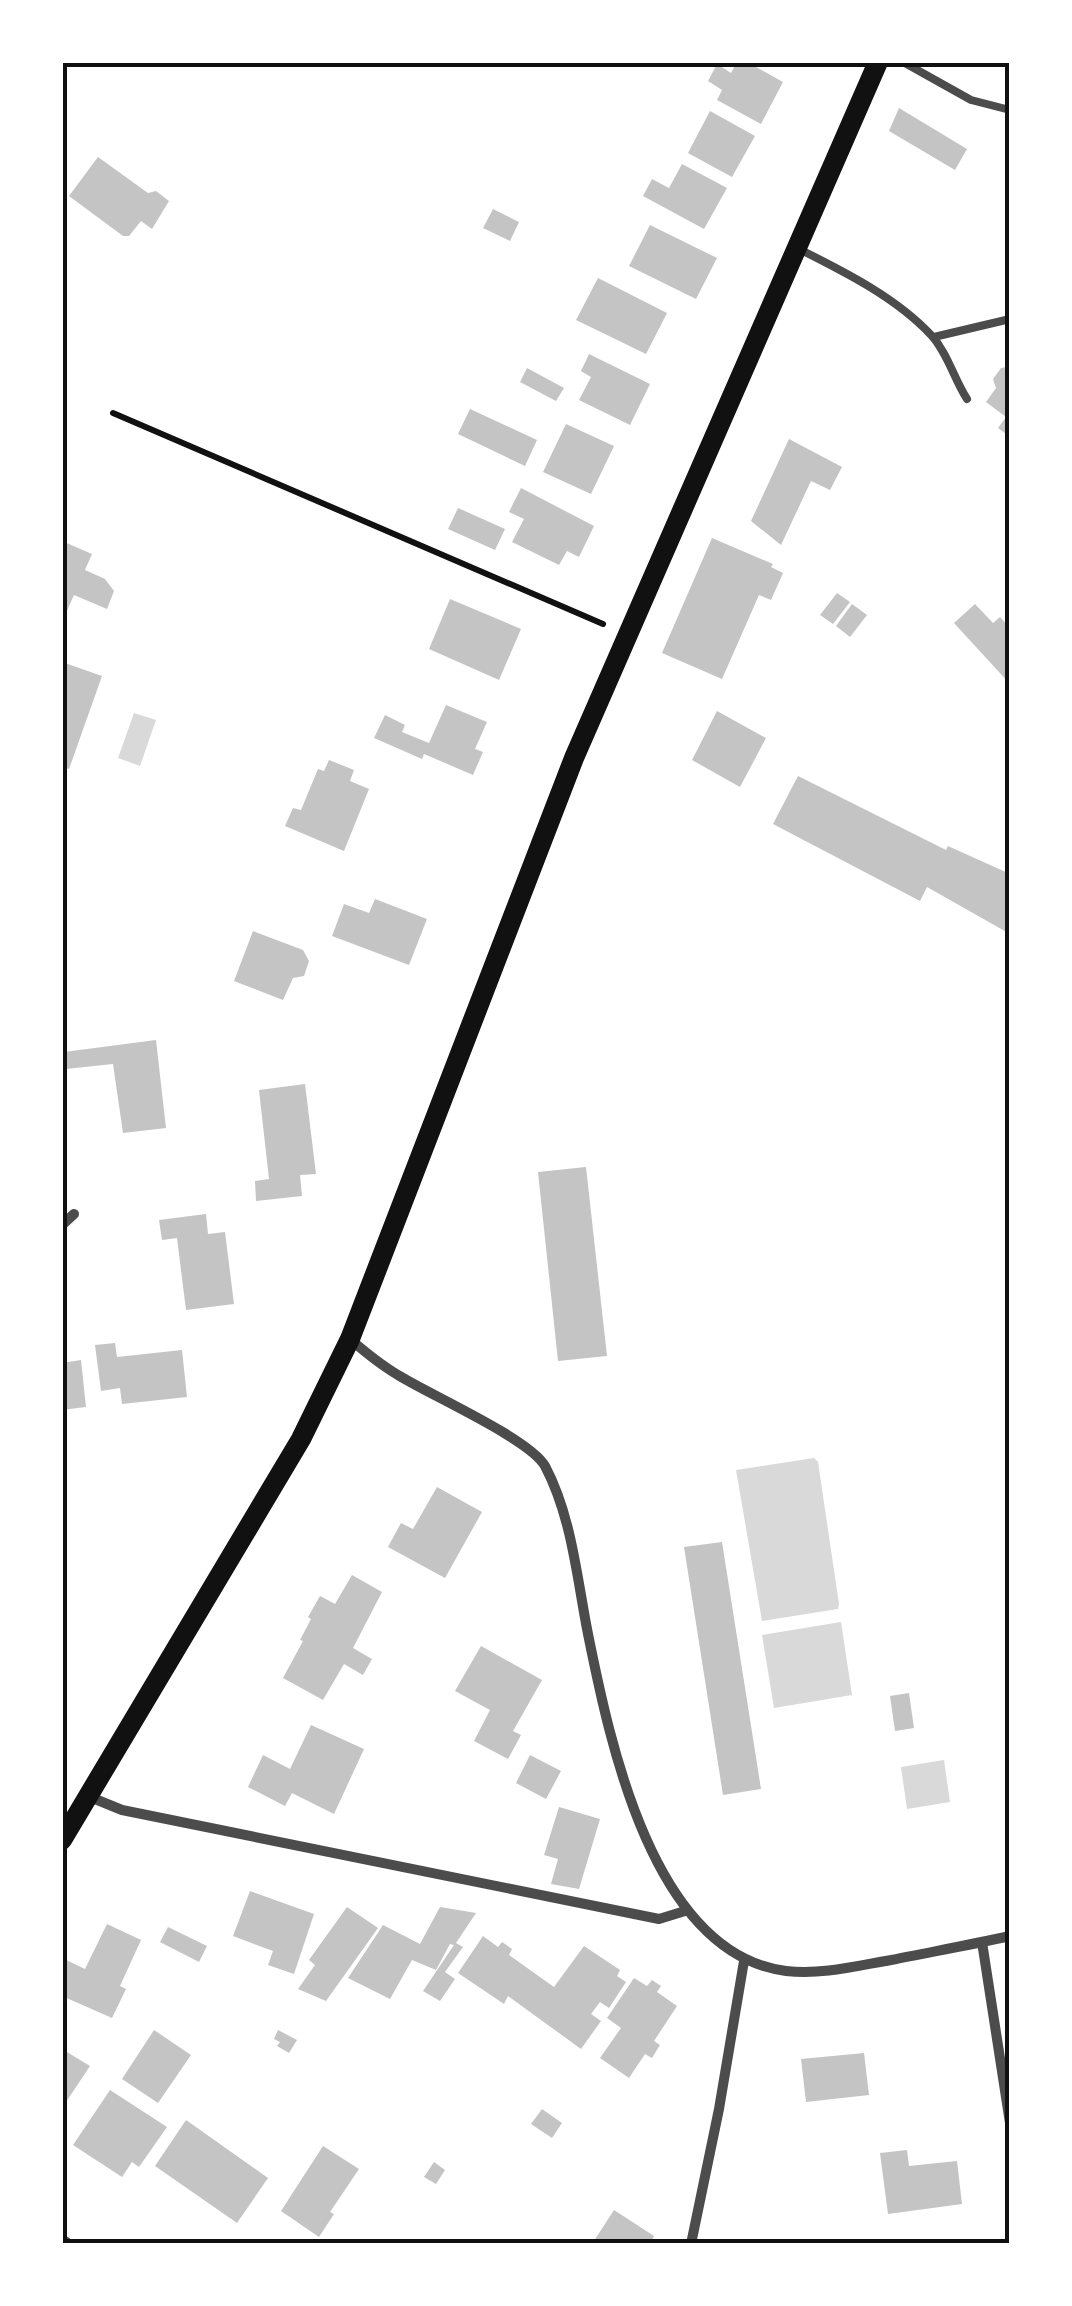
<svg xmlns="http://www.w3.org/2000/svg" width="1072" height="2306" font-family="Quicksand,sans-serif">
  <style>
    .water { fill: #d9d9d9 }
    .building { fill: #c4c4c4 }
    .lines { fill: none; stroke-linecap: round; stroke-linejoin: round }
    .path { stroke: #111; stroke-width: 6 }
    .service { stroke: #4c4c4c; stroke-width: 8 }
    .minor { stroke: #4c4c4c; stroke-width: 10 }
    .secondary { stroke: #111; stroke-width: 20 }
    .neatline { fill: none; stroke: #111; stroke-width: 4 }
  </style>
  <rect width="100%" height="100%" fill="#fff"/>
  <path class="water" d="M134 713 156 720 140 766 118 758Z
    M814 1458 818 1462 839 1604 838 1609 762 1621 736 1470Z
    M841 1622 852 1695 774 1708 762 1635Z
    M944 1760 950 1802 907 1809 901 1767Z"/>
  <path class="building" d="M737 62H747L783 82 761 124 717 100 722 90 708 81 717 64 731 73Z
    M899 108 967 149 955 170 889 131Z
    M710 111 755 136 732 177 688 153Z
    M98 157 148 193 156 191 169 201 152 229 141 221 129 236H123L69 196Z
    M682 164 727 188 704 229 643 196 652 179 669 188Z
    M493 209 519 222 510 241 483 228Z
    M650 225 717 258 696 299 629 266Z
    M598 278 667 313 646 354 576 320Z
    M589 354 650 384 630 425 579 400 591 377 581 371Z
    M1007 367 1010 368V437L998 428 1006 417 986 402 996 388 993 379 1001 368Z
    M527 368 564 388 556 401 520 382Z
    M470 409 537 440 525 466 458 434Z
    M566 424 614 446 591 494 543 472Z
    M789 439 842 467 830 490 811 481 781 545 751 521Z
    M521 488 594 526 579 557 567 551 559 565 512 542 524 519 509 512Z
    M458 508 505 529 495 550 448 529Z
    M712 538 773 564 771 567 783 573 771 600 759 595 722 679 662 653Z
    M62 541 92 554 85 570 105 579 114 591 107 609 74 595 65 615 62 613Z
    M837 593 850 602 833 624 820 615Z
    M450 599 521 629 499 680 429 649Z
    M852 604 867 615 850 637 836 626Z
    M975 604 993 623 1000 617 1010 628V684L954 623Z
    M62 662 102 676 69 769 62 767Z
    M446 705 487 722 475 749 483 752 473 775 424 754 422 759 374 738 385 715 405 725 402 732 429 743Z
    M717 711 766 738 740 787 692 760Z
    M329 760 354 770 350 781 369 789 344 851 285 826 293 808 301 810 318 769 324 771Z
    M798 776 946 850 948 846 1010 874V934L927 887 920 901 773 824Z
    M375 899 427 919 409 965 332 936 344 904 369 913Z
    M253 931 303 950 309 961 304 976 293 978 283 1000 234 981Z
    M156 1040 166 1128 123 1133 113 1064 66 1069 64 1052Z
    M305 1084 316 1174 300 1175 302 1196 256 1201 255 1181 269 1179 259 1090Z
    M586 1167 607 1356 558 1361 538 1172Z
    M206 1214 208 1234 225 1232 234 1304 186 1310 177 1238 162 1240 159 1220Z
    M115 1343 117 1357 182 1350 187 1397 122 1404 120 1388 101 1391 95 1345Z
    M81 1360 86 1407 62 1410V1363Z
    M437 1487 482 1512 445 1578 388 1547 401 1523 413 1529Z
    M722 1542 761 1789 723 1795 684 1547Z
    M352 1575 382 1592 353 1648 372 1659 363 1675 344 1664 323 1700 283 1678 303 1641 300 1640 311 1619 308 1617 320 1596 335 1604Z
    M481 1646 542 1680 513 1731 521 1735 508 1759 474 1741 490 1710 455 1691Z
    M909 1693 914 1728 895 1731 890 1696Z
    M311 1725 364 1749 334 1814 292 1793 285 1806 248 1787 263 1755 290 1769Z
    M530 1755 561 1771 546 1799 516 1783Z
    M559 1807 600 1819 579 1889 551 1884 558 1859 544 1855Z
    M250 1891 314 1914 294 1974 268 1965 273 1951 233 1936Z
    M347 1907 378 1928 326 2001 298 1989 315 1965 309 1960Z
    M440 1907 476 1913 456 1943 463 1947 445 1972 455 1979 440 2001 423 1991 454 1945 450 1944 436 1970 412 1960 390 1999 348 1978 383 1925 420 1944Z
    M107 1924 141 1940 120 1986 126 1989 112 2018 62 1996V1958L85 1969Z
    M168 1927 207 1946 199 1962 160 1942Z
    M483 1936 498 1947 502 1942 512 1949 509 1955 554 1987 584 1946 620 1970 617 1976 626 1982 609 2008 600 2002 591 2014 601 2021 581 2049 508 1996 504 2004 458 1973Z
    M634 1978 647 1986 652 1980 661 1986 657 1992 677 2006 654 2041 660 2045 652 2058 645 2054 629 2078 600 2058 621 2028 607 2018Z
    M154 2030 191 2055 158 2103 122 2079Z
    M278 2030 297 2040 289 2053 277 2046 280 2042 274 2039Z
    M62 2049 90 2066 62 2108Z
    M864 2053 869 2095 806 2102 801 2059Z
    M110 2090 167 2127 139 2167 132 2162 122 2177 73 2145Z
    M542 2109 562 2123 552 2138 531 2124Z
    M186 2120 268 2178 237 2223 155 2166Z
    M323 2146 359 2169 330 2212 334 2214 319 2237 281 2211Z
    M907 2150 909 2166 957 2161 962 2204 888 2214 880 2153Z
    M434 2162 445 2170 436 2184 424 2177Z
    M614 2210 654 2236 650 2244H592Z"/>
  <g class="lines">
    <path class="path" d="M113 413 603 624"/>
    <path class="service" d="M903 62 971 100 1010 110
      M799 249C845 272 897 298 932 336 948 354 954 379 967 399
      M934 337 1010 319"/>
    <path class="minor" d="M62 1225 74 1214
      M350 1339C365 1352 381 1365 398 1375 430 1395 530 1439 545 1466 572 1517 577 1579 588 1634 610 1743 653 1954 786 1971 822 1975 856 1966 891 1960 930 1952 970 1945 1010 1936
      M90 1797 122 1810 659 1919 685 1911
      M982 1942 1010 2123
      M62 2239 69 2244
      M691 2244 719 2109 744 1961"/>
    <path class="secondary" d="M62 1840 301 1439 350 1339 574 758 878 62"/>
  </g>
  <rect width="1072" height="2306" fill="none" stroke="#ffffff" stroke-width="130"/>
  <rect x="65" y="65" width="942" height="2176" class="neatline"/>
</svg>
